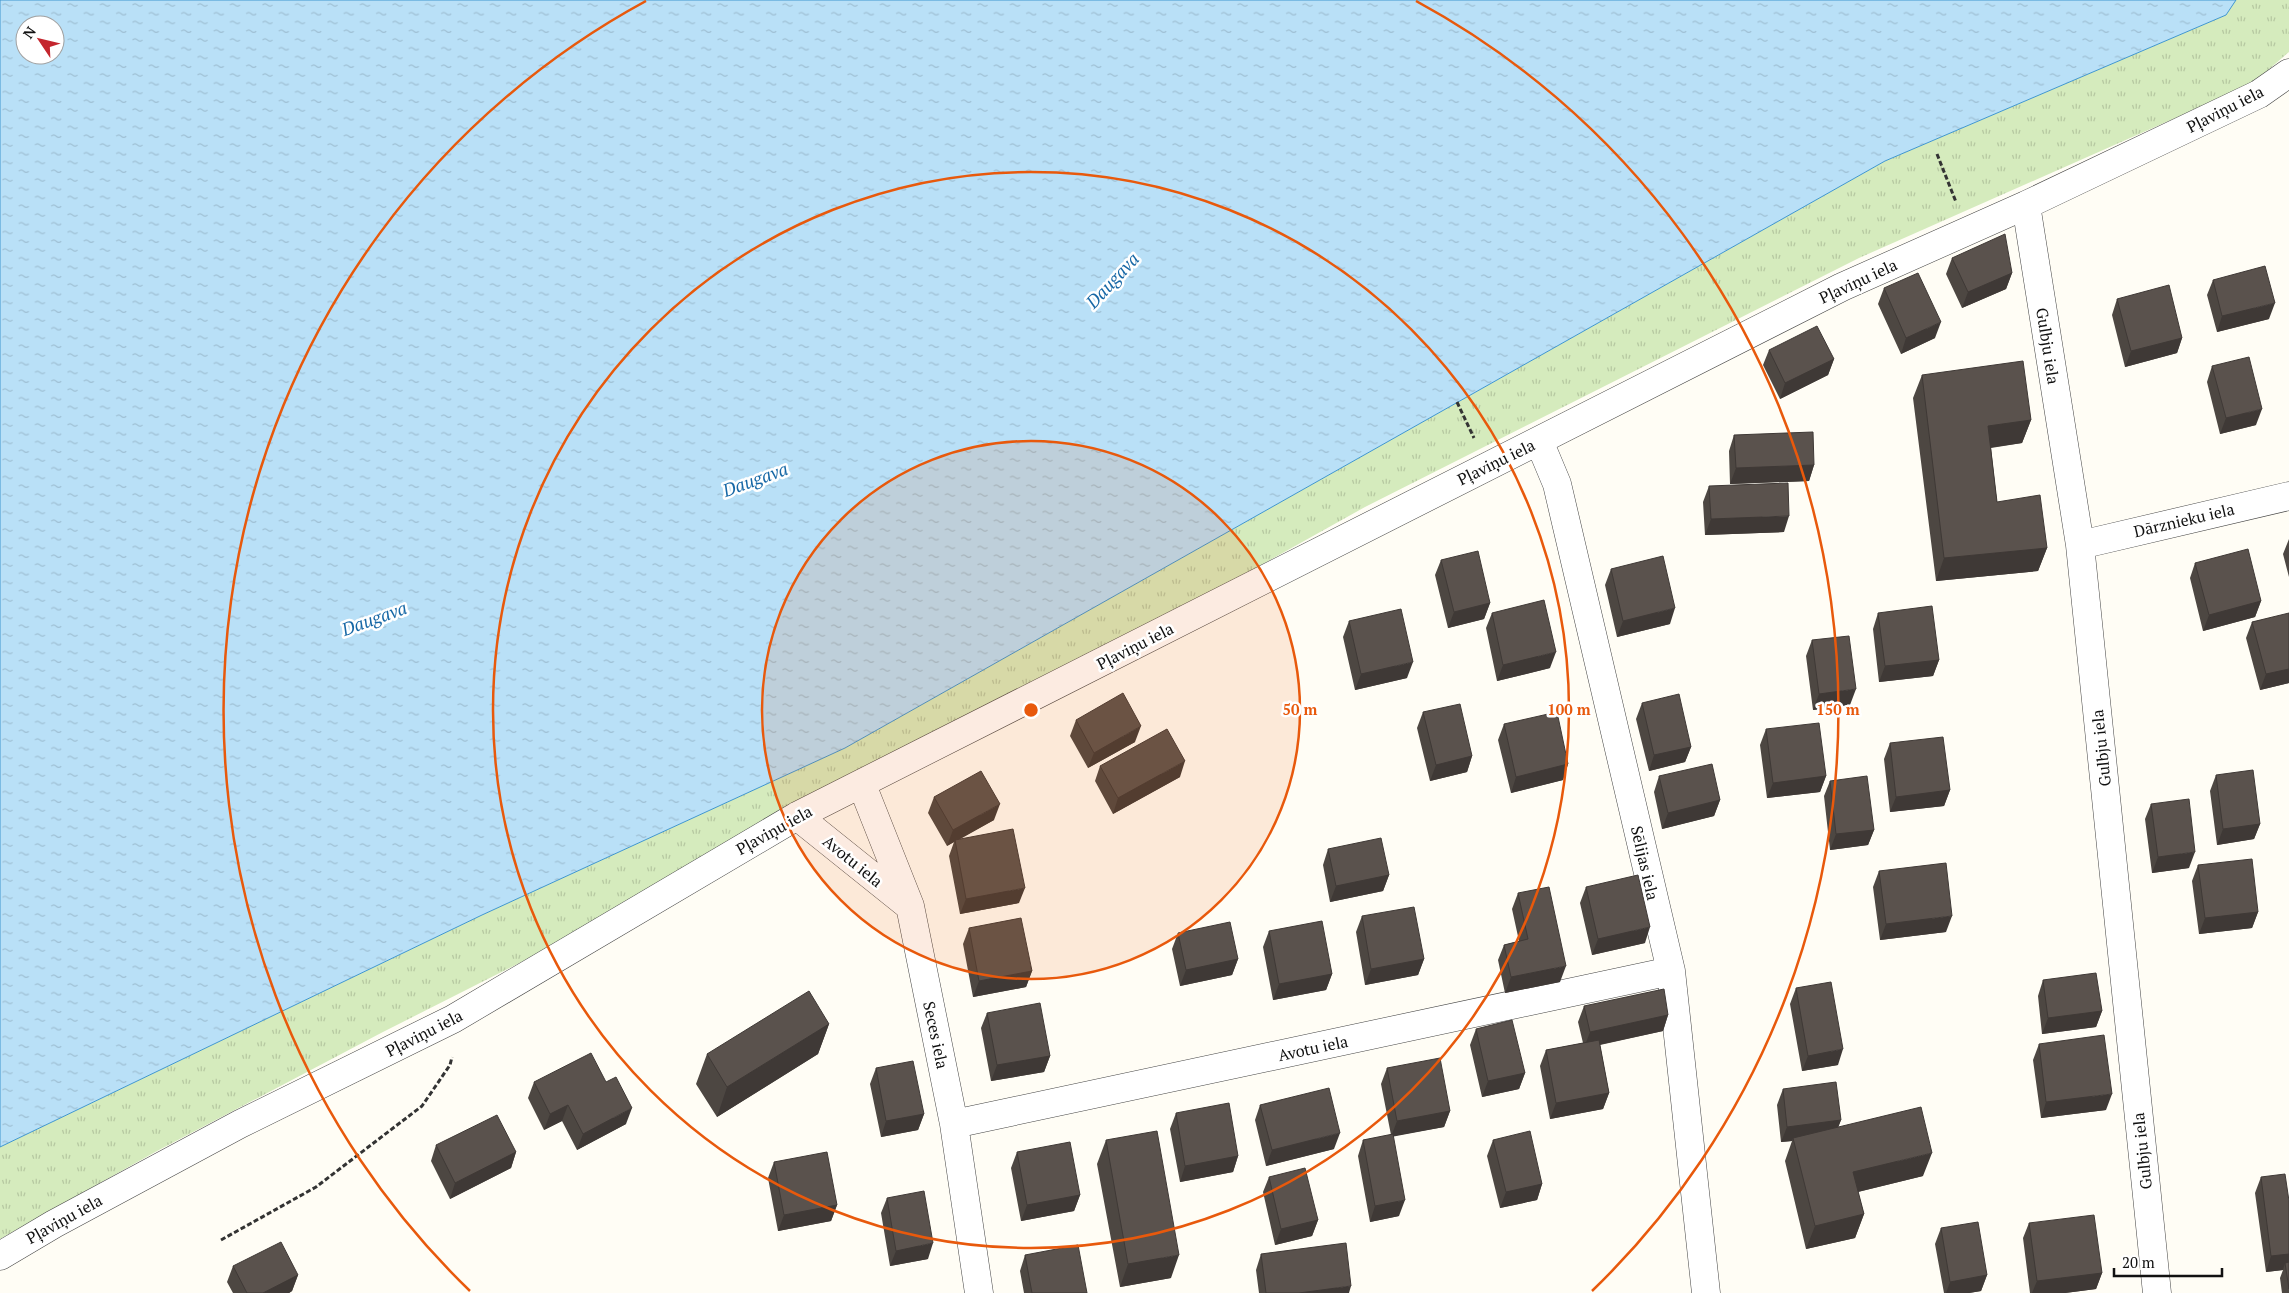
<svg xmlns="http://www.w3.org/2000/svg" width="2289" height="1293" font-family="'PT Serif',serif">
  <style>
    .grass { fill: url(#grass-tufts) }
    .water { fill: url(#water-ripples); stroke: #3f96cf; fill-rule: evenodd }
    .lines { fill: none; stroke-linecap: round; stroke-linejoin: round }
    .minor-casing { stroke: #444; stroke-width: 29 }
    .path { stroke: #333; stroke-width: 3; stroke-dasharray: 5 2.5; stroke-linecap: butt }
    .minor { stroke: #fff; stroke-width: 28 }
    .wall { fill: #4d4742 }
    .shaded-wall { fill: #3f3936 }
    .building { fill: #5a524d; stroke: #3f3936 }
    .ring { fill: none; stroke: #e8590c; stroke-width: 2.5 }
    .labels { text-anchor: middle; dominant-baseline: central; stroke-width: 5; stroke-linejoin: round; paint-order: stroke }
    .street-label { font-size: 16px; fill: #111; stroke: #fff }
    .water-label { font-size: 18px; font-style: italic; fill: #1768a6; stroke: #fff }
    .centre { fill: #e8590c; stroke: #fff; stroke-width: 2.5 }
    .ring-label { font-size: 15px; text-anchor: middle; font-weight: bold; fill: #e8590c; stroke: #fff; stroke-width: 5; stroke-linejoin: round; paint-order: stroke }
  </style>
  <defs>
    <pattern id="grass-tufts" width="24" height="20" patternUnits="userSpaceOnUse" patternTransform="scale(1.25)"><rect width="24" height="20" fill="#d5ebbd"/><path d="M3 7l-1-3M5 7V3M7 7l1-3M15 17l-1-3M17 17v-4M19 17l1-3" fill="none" stroke="#b6c8a1"/></pattern>
    <pattern id="water-ripples" width="26" height="14" patternUnits="userSpaceOnUse" patternTransform="scale(1.25)"><rect width="26" height="14" fill="#b9e0f7"/><path d="M2 4q2-2 4 0t4 0M15 11q2-2 4 0t4 0" fill="none" stroke="#9ebfd3"/></pattern>
  </defs>
  <rect width="100%" height="100%" fill="#fffdf5"/>
  <path class="grass" d="M2236 0H2289V52L2252 84 1859 258 1365 507 1012 704 573 936 381 1033 157 1151 0 1239V1147L482 915 845 748 1885 161 2226 15Z"/>
  <path class="water" d="M0 0H2236L2226 15 1885 161 845 748 482 915 0 1147ZM25 25H55V55H25Z"/>
  <g class="lines">
    <g class="minor-casing">
      <path id="minor" d="M2026 205 2080 545 2157 1293
        M1539 441 1557 484 1671 971 1706 1293
        M2080 545 2289 496
        M862 785 910 906 954 1124 979 1293
        M797 816 908 905
        M954 1124 1671 971
        M0 1256 54 1224 240 1124 453 1019 797 816 1842 287 2026 205 2259 94 2289 73"/>
    </g>
    <path class="path" d="M1937 154 1956 202
      M1457 402 1474 438
      M221 1240 316 1187 422 1106 450 1065 452 1057"/>
    <use href="#minor" class="minor"/>
  </g>
  <path class="wall" d="M1952 258 2012 273 2006 289 1962 308 1946 274Z
    M2213 280 2269 319 2217 332 2207 295Z
    M1884 288 1935 338 1901 354 1878 304Z
    M2117 299 2182 338 2177 353 2125 367 2112 315Z
    M1769 350 1834 359 1828 375 1780 399 1763 365Z
    M2212 366 2256 425 2220 434 2207 382Z
    M1922 375 2031 420 2022 443 1991 448 1997 502 2047 548 2038 571 1936 581 1913 398Z
    M1734 435 1814 465 1809 481 1730 484 1729 451Z
    M1709 486 1784 532 1705 535 1703 502Z
    M2289 539V577L2283 554Z
    M1441 560 1490 603 1484 619 1448 628 1435 575Z
    M2195 563 2261 601 2255 617 2203 631 2190 578Z
    M1611 569 1670 624 1617 637 1605 585Z
    M1492 613 1550 668 1497 681 1486 628Z
    M1878 613 1939 660 1933 676 1879 682 1873 629Z
    M2289 614V683L2260 690 2246 638 2252 622Z
    M1349 621 1407 678 1355 690 1343 637Z
    M1812 640 1850 705 1813 710 1806 656Z
    M1642 703 1691 747 1685 762 1649 771 1636 719Z
    M1423 712 1472 756 1467 772 1430 781 1417 728Z
    M1076 720 1135 742 1088 768 1070 736Z
    M1504 724 1568 764 1563 780 1511 793 1498 740Z
    M1766 729 1826 776 1820 792 1767 798 1760 745Z
    M1890 743 1950 790 1944 806 1890 812 1884 759Z
    M1100 766 1180 777 1113 814 1095 781Z
    M2216 775 2260 824 2254 839 2217 845 2210 791Z
    M1659 776 1720 800 1714 816 1662 829 1654 792Z
    M1830 781 1874 830 1868 845 1830 850 1824 796Z
    M934 797 994 820 959 839 1019 903 960 914 949 856 954 842 947 846 928 813Z
    M2151 804 2189 868 2152 873 2145 819Z
    M1328 849 1389 875 1383 891 1330 902 1323 865Z
    M2198 865 2258 912 2252 928 2199 934 2192 881Z
    M1879 871 1946 932 1880 940 1873 887Z
    M1586 887 1645 943 1592 955 1580 903Z
    M1518 893 1560 982 1505 993 1498 960 1504 945 1519 941 1512 909Z
    M1362 916 1424 959 1418 975 1365 985 1356 932Z
    M969 928 1032 971 1026 987 973 997 963 944Z
    M1269 931 1332 974 1326 990 1273 1000 1263 947Z
    M1178 933 1238 959 1232 975 1180 986 1172 949Z
    M2043 980 2102 1011 2096 1027 2042 1034 2038 996Z
    M1796 988 1838 1065 1802 1071 1790 1004Z
    M1584 1006 1668 1015 1663 1031 1600 1045 1609 1093 1603 1109 1550 1119 1540 1066 1546 1050 1583 1043 1578 1022Z
    M987 1013 1050 1056 1044 1072 991 1081 981 1028Z
    M829 1024 818 1054 717 1117 696 1084 707 1054Z
    M1476 1029 1525 1073 1519 1089 1482 1097 1470 1045Z
    M2039 1044 2106 1110 2041 1118 2033 1060Z
    M876 1068 924 1114 918 1130 881 1137 870 1084Z
    M1387 1068 1450 1111 1444 1127 1393 1136 1399 1216 1370 1222 1358 1156 1363 1140 1391 1135 1381 1084Z
    M534 1082 626 1124 577 1150 562 1121 544 1130 528 1098Z
    M1783 1089 1841 1120 1838 1127 1923 1176 1858 1192 1864 1214 1855 1238 1806 1249 1785 1161 1792 1141 1781 1142 1777 1105Z
    M1260 1105 1334 1149 1266 1166 1255 1120Z
    M1176 1113 1238 1156 1233 1172 1180 1182 1170 1129Z
    M1106 1140 1171 1278 1120 1287 1097 1164Z
    M1493 1140 1542 1184 1537 1200 1500 1208 1487 1156Z
    M436 1145 516 1152 511 1168 450 1199 431 1161Z
    M1017 1152 1080 1195 1074 1211 1021 1221 1011 1168Z
    M774 1162 837 1205 831 1221 778 1231 768 1178Z
    M1269 1177 1318 1220 1312 1236 1275 1245 1263 1192Z
    M2261 1177 2289 1201V1293H2282L2280 1278 2283 1270 2266 1272 2255 1193Z
    M887 1198 928 1259 890 1266 881 1213Z
    M2029 1223 2102 1273 2096 1289 2065 1293H2030L2023 1238Z
    M1941 1228 1987 1275 1981 1291 1969 1293H1944L1935 1244Z
    M1261 1254 1349 1293H1259L1256 1270Z
    M1025 1255 1087 1293H1024L1020 1271Z
    M233 1266 298 1275 292 1291 289 1293H233L227 1282Z"/>
  <path class="shaded-wall" d="M2012 273 2006 289 1962 308 1968 292Z
    M2275 303 2269 319 2217 332 2222 316Z
    M1941 322 1935 338 1901 354 1906 338Z
    M2182 338 2177 353 2125 367 2131 351Z
    M1834 359 1828 375 1780 399 1785 383Z
    M2262 409 2256 425 2220 434 2226 418Z
    M2031 420 2022 443 1980 449 1988 426Z
    M1814 465 1809 481 1730 484 1736 468Z
    M1789 516 1784 532 1705 535 1711 519Z
    M2047 548 2038 571 1936 581 1944 558Z
    M2261 601 2255 617 2203 631 2209 615Z
    M1490 603 1484 619 1448 628 1454 612Z
    M1675 608 1670 624 1617 637 1623 621Z
    M1556 652 1550 668 1497 681 1503 665Z
    M1939 660 1933 676 1879 682 1885 666Z
    M1413 662 1407 678 1355 690 1361 674Z
    M2289 669V683L2260 690 2266 674Z
    M1856 689 1850 705 1813 710 1819 694Z
    M1141 726 1135 742 1088 768 1094 753Z
    M1691 747 1685 762 1649 771 1654 755Z
    M1472 756 1467 772 1430 781 1436 765Z
    M1185 761 1180 777 1113 814 1118 798Z
    M1568 764 1563 780 1511 793 1516 777Z
    M1826 776 1820 792 1767 798 1773 783Z
    M1950 790 1944 806 1890 812 1896 797Z
    M1720 800 1714 816 1662 829 1668 813Z
    M1000 804 994 820 955 842V840L954 842 947 846 953 830Z
    M2260 824 2254 839 2217 845 2223 829Z
    M1874 830 1868 845 1830 850 1836 834Z
    M2195 852 2189 868 2152 873 2158 857Z
    M1389 875 1383 891 1330 902 1336 886Z
    M1025 888 1019 903 960 914 966 899Z
    M2258 912 2252 928 2199 934 2205 918Z
    M1952 916 1946 932 1880 940 1886 924Z
    M1650 927 1645 943 1592 955 1598 939Z
    M1238 959 1232 975 1180 986 1186 970Z
    M1424 959 1418 975 1365 985 1371 969Z
    M1566 966 1560 982 1505 993 1511 977Z
    M1032 971 1026 987 973 997 979 981Z
    M1332 974 1326 990 1273 1000 1279 984Z
    M2102 1011 2096 1027 2042 1034 2048 1018Z
    M1668 1015 1663 1031 1584 1048 1590 1032Z
    M829 1024 818 1054 717 1117 727 1087Z
    M1843 1049 1838 1065 1802 1071 1808 1056Z
    M1050 1056 1044 1072 991 1081 997 1065Z
    M1525 1073 1519 1089 1482 1097 1488 1081Z
    M1609 1093 1603 1109 1550 1119 1556 1103Z
    M2112 1094 2106 1110 2041 1118 2046 1102Z
    M568 1105 562 1121 544 1130 550 1114Z
    M632 1108 626 1124 577 1150 583 1134Z
    M1450 1111 1444 1127 1391 1137 1397 1121Z
    M924 1114 918 1130 881 1137 886 1121Z
    M1841 1120 1835 1136 1793 1138 1792 1141 1781 1142 1787 1127Z
    M1340 1133 1334 1149 1266 1166 1272 1150Z
    M516 1152 511 1168 450 1199 455 1183Z
    M1932 1153 1923 1176 1845 1195 1853 1172Z
    M1238 1156 1233 1172 1180 1182 1185 1166Z
    M1542 1184 1537 1200 1500 1208 1506 1192Z
    M1080 1195 1074 1211 1021 1221 1027 1205Z
    M1405 1200 1399 1216 1370 1222 1375 1206Z
    M837 1205 831 1221 778 1231 784 1215Z
    M1864 1214 1855 1238 1806 1249 1815 1226Z
    M1318 1220 1312 1236 1275 1245 1281 1229Z
    M933 1243 928 1259 890 1266 896 1251Z
    M2289 1254V1270L2285 1263 2283 1270 2266 1272 2271 1256Z
    M1179 1255 1171 1278 1120 1287 1128 1264Z
    M2102 1273 2096 1289 2065 1293H2032L2037 1281Z
    M298 1275 292 1291 289 1293H263Z
    M1987 1275 1981 1291 1969 1293H1946L1950 1282Z
    M1351 1286 1349 1293H1299Z"/>
  <path class="building" d="M2005 234 2012 273 1968 292 1952 258Z
    M2265 266 2275 303 2222 316 2213 280Z
    M1918 273 1941 322 1906 338 1884 288Z
    M2169 285 2182 338 2131 351 2117 299Z
    M1817 326 1834 359 1785 383 1769 350Z
    M2249 357 2262 409 2226 418 2212 366Z
    M2023 361 2031 420 1988 426 1997 502 2040 495 2047 548 1944 558 1922 375Z
    M1813 432 1814 465 1736 468 1734 435Z
    M1788 483 1789 516 1711 519 1709 486Z
    M2248 549 2261 601 2209 615 2195 563Z
    M1478 551 1490 603 1454 612 1441 560Z
    M1663 556 1675 608 1623 621 1611 569Z
    M1544 600 1556 652 1503 665 1492 613Z
    M1932 606 1939 660 1885 666 1878 613Z
    M1401 609 1413 662 1361 674 1349 621Z
    M2289 613V669L2266 674 2252 622Z
    M1849 636 1856 689 1819 694 1812 640Z
    M1123 693 1141 726 1094 753 1076 720Z
    M1679 694 1691 747 1654 755 1642 703Z
    M1460 704 1472 756 1436 765 1423 712Z
    M1557 712 1568 764 1516 777 1504 724Z
    M1819 723 1826 776 1773 783 1766 729Z
    M1167 729 1185 761 1118 798 1100 766Z
    M1943 737 1950 790 1896 797 1890 743Z
    M1712 764 1720 800 1668 813 1659 776Z
    M2253 770 2260 824 2223 829 2216 775Z
    M981 771 1000 804 953 830 934 797Z
    M1867 776 1874 830 1836 834 1830 781Z
    M2189 799 2195 852 2158 857 2151 804Z
    M1013 829 1025 888 966 899 955 840Z
    M1381 838 1389 875 1336 886 1328 849Z
    M2252 859 2258 912 2205 918 2198 865Z
    M1946 863 1952 916 1886 924 1879 871Z
    M1638 875 1650 927 1598 939 1586 887Z
    M1549 887 1566 966 1511 977 1504 945 1528 939 1518 893Z
    M1414 907 1424 959 1371 969 1362 916Z
    M1021 918 1032 971 979 981 969 928Z
    M1322 921 1332 974 1279 984 1269 931Z
    M1230 922 1238 959 1186 970 1178 933Z
    M2096 973 2102 1011 2048 1018 2043 980Z
    M1831 982 1843 1049 1808 1056 1796 988Z
    M1664 989 1668 1015 1590 1032 1584 1006Z
    M809 991 829 1024 727 1087 707 1054Z
    M1040 1003 1050 1056 997 1065 987 1013Z
    M1512 1020 1525 1073 1488 1081 1476 1029Z
    M2104 1035 2112 1094 2046 1102 2039 1044Z
    M1599 1040 1609 1093 1556 1103 1546 1050Z
    M591 1053 606 1082 616 1077 632 1108 583 1134 568 1105 550 1114 534 1082Z
    M1440 1058 1450 1111 1397 1121 1387 1068Z
    M913 1061 924 1114 886 1121 876 1068Z
    M1836 1082 1841 1120 1787 1127 1783 1089Z
    M1329 1088 1340 1133 1272 1150 1260 1105Z
    M1229 1103 1238 1156 1185 1166 1176 1113Z
    M1921 1107 1932 1153 1853 1172 1864 1214 1815 1226 1793 1138Z
    M497 1115 516 1152 455 1183 436 1145Z
    M1157 1131 1179 1255 1128 1264 1106 1140Z
    M1530 1131 1542 1184 1506 1192 1493 1140Z
    M1393 1134 1405 1200 1375 1206 1363 1140Z
    M1070 1142 1080 1195 1027 1205 1017 1152Z
    M827 1152 837 1205 784 1215 774 1162Z
    M1305 1168 1318 1220 1281 1229 1269 1177Z
    M2285 1174 2289 1201V1254L2271 1256 2261 1177Z
    M924 1191 933 1243 896 1251 887 1198Z
    M2094 1215 2102 1273 2037 1281 2029 1223Z
    M1978 1222 1987 1275 1950 1282 1941 1228Z
    M281 1242 298 1275 263 1293H247L233 1266Z
    M1346 1243 1351 1286 1299 1293H1266L1261 1254Z
    M1078 1245 1087 1293H1032L1025 1255Z
    M2289 1262V1289L2285 1263Z"/>
  <circle cx="1031" cy="710" r="269" fill="#e8590c" fill-opacity=".12"/>
  <g class="ring">
    <circle cx="1031" cy="710" r="269"/>
    <circle cx="1031" cy="710" r="538"/>
    <path d="M470 1291A807 807 0 0 1 646 1M1416 1A807 807 0 0 1 1592 1291"/>
  </g>
  <g class="labels">
    <g class="street-label">
      <text transform="translate(2225 109) rotate(-27)">Pļaviņu iela</text>
      <text transform="translate(1858 281) rotate(-25)">Pļaviņu iela</text>
      <text transform="translate(2048 346) rotate(81)">Gulbju iela</text>
      <text transform="translate(1496 462) rotate(-26)">Pļaviņu iela</text>
      <text transform="translate(2184 520) rotate(-13)">Dārznieku iela</text>
      <text transform="translate(1135 646) rotate(-27)">Pļaviņu iela</text>
      <text transform="translate(2101 748) rotate(-96)">Gulbju iela</text>
      <text transform="translate(774 830) rotate(-29)">Pļaviņu iela</text>
      <text transform="translate(853 861) rotate(39)">Avotu iela</text>
      <text transform="translate(1645 863) rotate(77)">Sēlijas iela</text>
      <text transform="translate(424 1033) rotate(-27)">Pļaviņu iela</text>
      <text transform="translate(936 1035) rotate(78)">Seces iela</text>
      <text transform="translate(1313 1048) rotate(-12)">Avotu iela</text>
      <text transform="translate(2142 1151) rotate(-96)">Gulbju iela</text>
      <text transform="translate(64 1219) rotate(-29)">Pļaviņu iela</text>
    </g>
    <g class="water-label">
      <text transform="translate(1112 280) rotate(-47)">Daugava</text>
      <text transform="translate(755 479) rotate(-20)">Daugava</text>
      <text transform="translate(374 618) rotate(-20)">Daugava</text>
    </g>
  </g>
  <circle cx="1031" cy="710" r="8" class="centre"/>
  <g class="ring-label">
    <text x="1300" y="715">50 m</text>
    <text x="1569" y="715">100 m</text>
    <text x="1838" y="715">150 m</text>
  </g>
  <g transform="translate(40 40) rotate(305)"><circle r="24" fill="#ffffff" stroke="#a0a0a0"/>
  <path d="M0-4L9 19L0 12L-9 19Z" fill="#c4262e"/>
  <text y="-8" font-size="14" font-weight="bold" text-anchor="middle" fill="#111111">N</text>
  </g>
  <path d="M2114 1268v8h108v-8" fill="none" stroke="#111111" stroke-width="2.5"/>
  <text x="2122" y="1268" font-size="15" fill="#111111" stroke="#ffffff" stroke-width="4" paint-order="stroke">20 m</text>
</svg>
